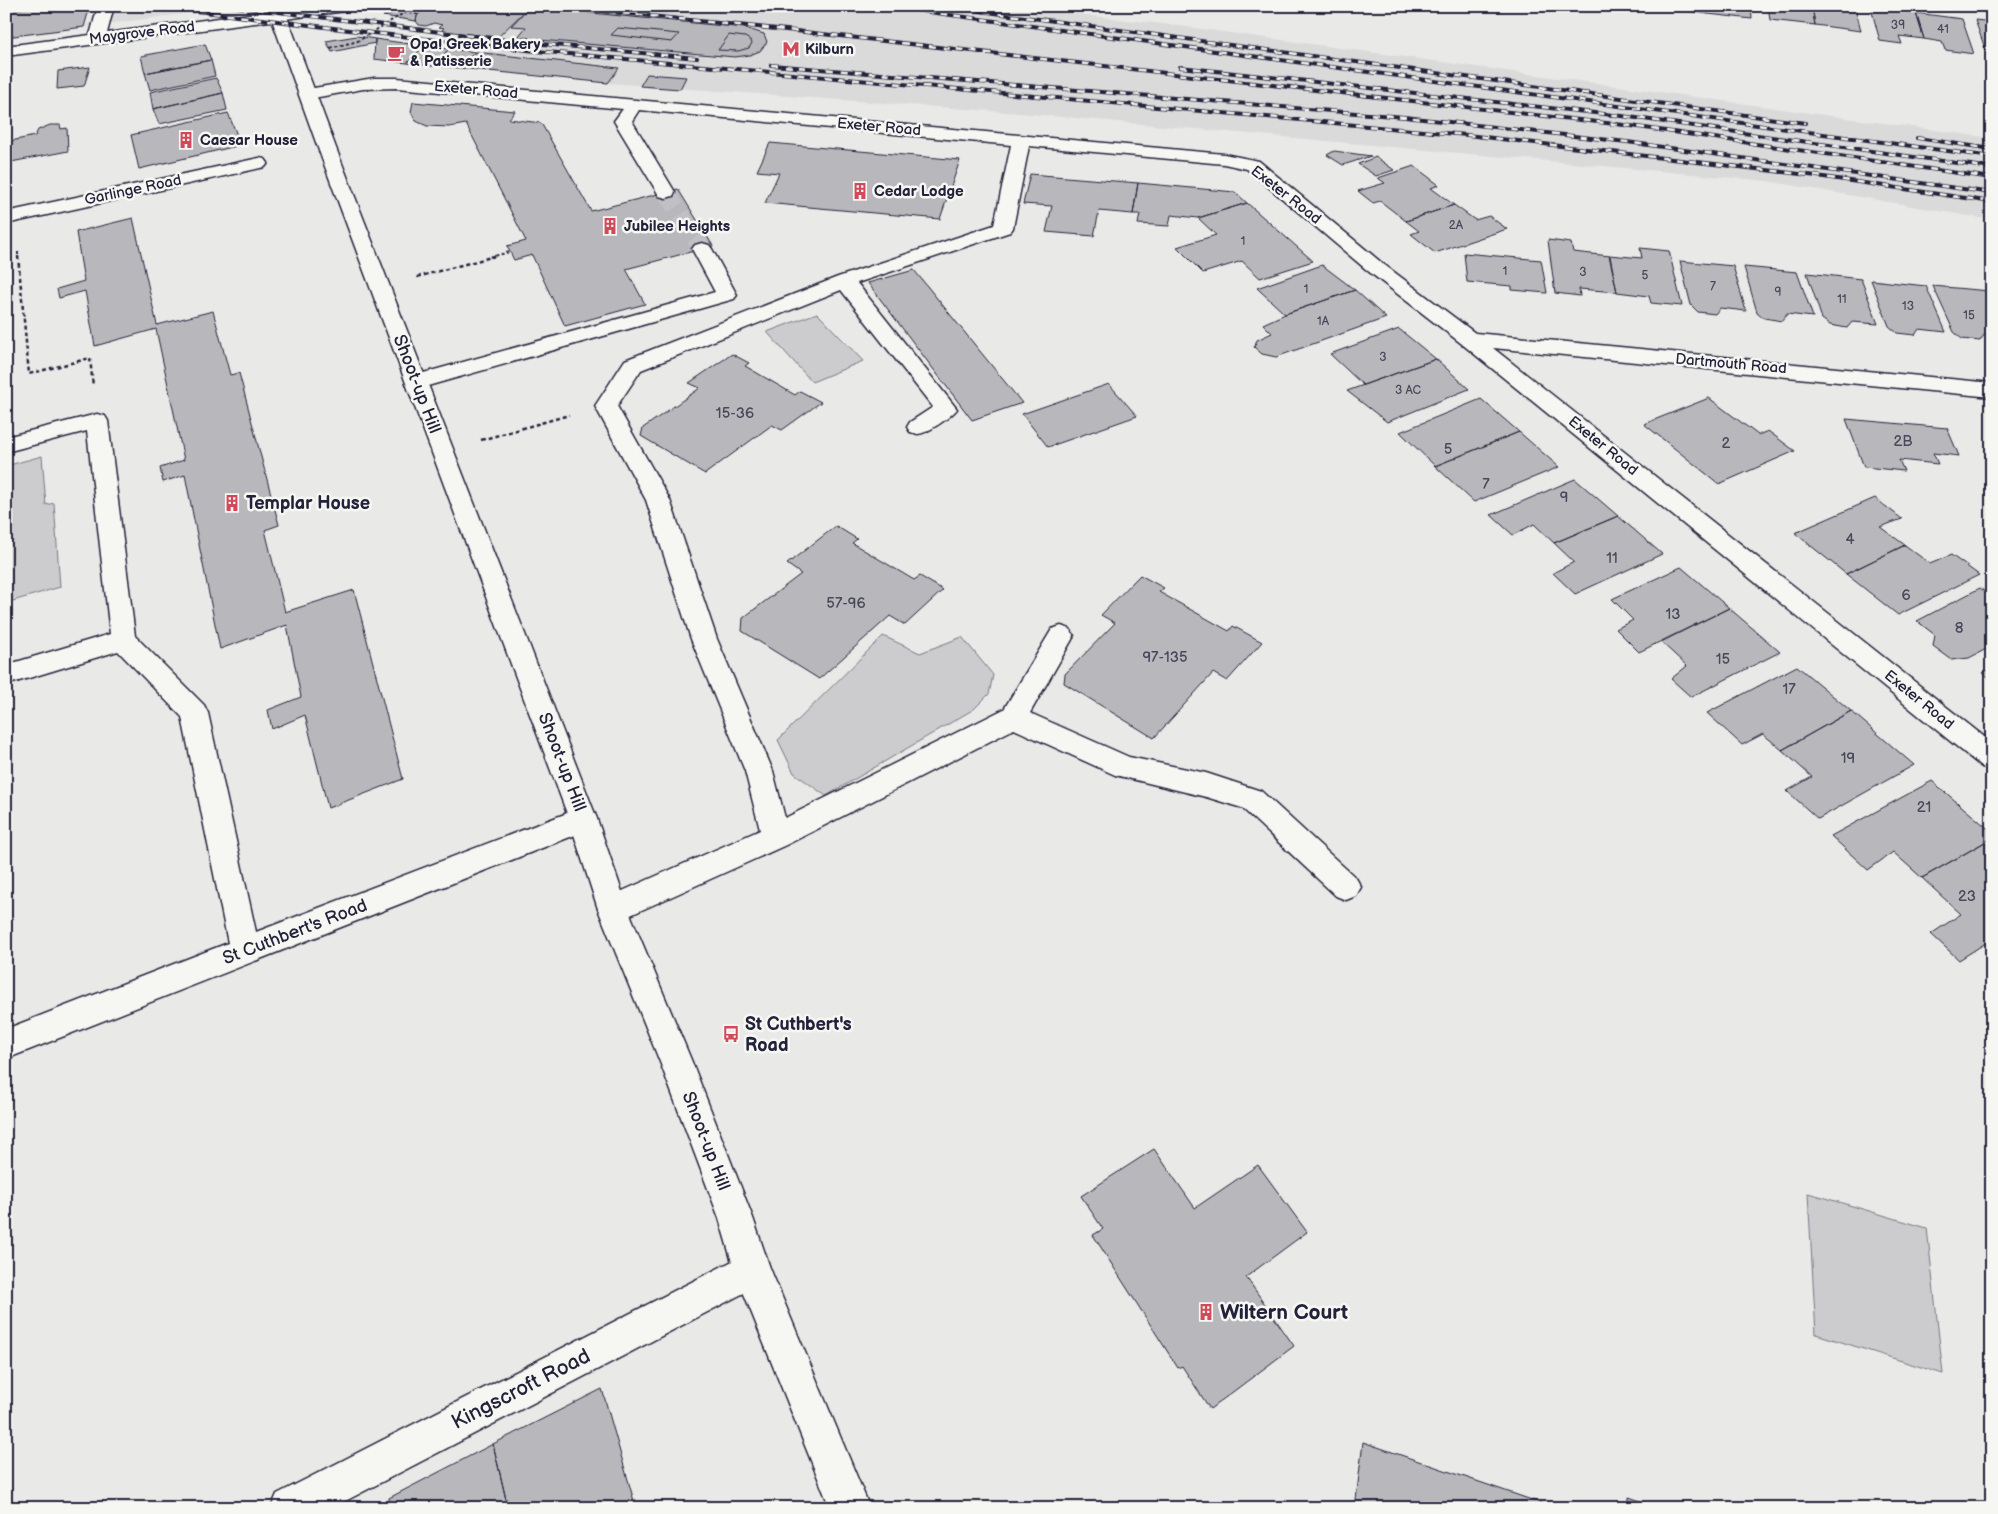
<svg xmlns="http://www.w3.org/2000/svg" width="1998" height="1514" font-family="'Balsamiq Sans',sans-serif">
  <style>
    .built { fill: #dadada }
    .green { fill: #ccccce; stroke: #777784 }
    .building { fill: #b8b8bc; stroke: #22223b }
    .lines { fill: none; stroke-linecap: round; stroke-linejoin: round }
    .minor-tunnel { stroke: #c1c1c5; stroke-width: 18; stroke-dasharray: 18 9; stroke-linecap: butt }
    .minor-casing { stroke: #22223b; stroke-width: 3 }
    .major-casing { stroke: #22223b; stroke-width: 3 }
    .path-far1 { stroke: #22223b; stroke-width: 2; stroke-dasharray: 3 2.5; stroke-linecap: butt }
    .path { stroke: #22223b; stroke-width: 2.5; stroke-dasharray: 4 3; stroke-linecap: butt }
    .minor { fill: #f6f6f2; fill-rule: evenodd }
    .major { fill: #f6f6f2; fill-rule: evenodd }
    .rail-casing { stroke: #22223b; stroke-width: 4 }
    .rail { stroke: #f6f6f2; stroke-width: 2.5; stroke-dasharray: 7; stroke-linecap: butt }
    .labels { text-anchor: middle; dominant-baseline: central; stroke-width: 5; stroke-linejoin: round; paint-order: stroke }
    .far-number-label { font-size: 12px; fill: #48485b }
    .far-street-label { font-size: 15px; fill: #22223b; stroke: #f6f6f2 }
    .far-poi-label { font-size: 15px; font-weight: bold; fill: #22223b; stroke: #f6f6f2; text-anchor: start }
    .number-label { font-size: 15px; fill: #48485b }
    .street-label { font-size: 18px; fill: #22223b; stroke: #f6f6f2 }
    .poi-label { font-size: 18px; font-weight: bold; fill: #22223b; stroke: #f6f6f2; text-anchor: start }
    .near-poi-label { font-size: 21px; font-weight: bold; fill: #22223b; stroke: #f6f6f2; text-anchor: start }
    .near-street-label { font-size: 21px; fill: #22223b; stroke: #f6f6f2 }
  </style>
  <rect width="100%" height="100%" fill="#e9e9e7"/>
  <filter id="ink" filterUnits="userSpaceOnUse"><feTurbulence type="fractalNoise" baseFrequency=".02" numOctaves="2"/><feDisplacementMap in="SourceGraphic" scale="10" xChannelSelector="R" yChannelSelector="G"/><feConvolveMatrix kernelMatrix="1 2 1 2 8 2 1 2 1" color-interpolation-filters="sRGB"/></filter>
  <g filter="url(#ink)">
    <path class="built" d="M114 6H243L84 27Z
      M484 6H1007L1180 26 1992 138V220L1767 181 1019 113 608 83 619 68 475 52Z"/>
    <path class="green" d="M817 313 863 361 812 382 767 332Z
      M42 456 46 505 54 503 60 587 6 603V466Z
      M883 636 920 653 962 637 993 675 989 694 974 709 826 796 794 773 778 740Z
      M1808 1193 1927 1228 1943 1374 1816 1334Z"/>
    <path class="building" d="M54 6H90L84 27 6 37V10Z
      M421 6H433L421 12 417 16 416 21 383 16Z
      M1664 6H1708V14L1664 8Z
      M1708 6H1751L1752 19 1708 14Z
      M1768 6H1812L1815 25 1770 20Z
      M1812 6H1855L1861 31 1815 25Z
      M433 7V6L529 7 498 37 441 31 444 28 439 27 442 25 434 23 426 26 419 25 416 21 417 16 421 12Z
      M529 7 745 28 764 34 767 42 760 51 750 55 735 57 528 39 529 38 518 37 526 27 511 26Z
      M1871 8 1916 13 1924 39 1899 36 1902 44 1880 41Z
      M1916 13 1962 19 1974 54 1945 50 1942 42 1924 39Z
      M1975 20 1992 22V54H1987Z
      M618 28 679 34 672 42 611 35Z
      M729 35 745 37 750 40 752 43 749 48 738 51 718 50Z
      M357 36 375 39V43L332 52 326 41Z
      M375 39 424 46 407 63 374 59Z
      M205 44 211 60 145 73 141 56Z
      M424 46 449 49 432 66 407 63Z
      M449 49 475 52 459 68 432 66Z
      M475 52 619 68 608 83 459 68Z
      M211 60 215 76 150 90 145 73Z
      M90 67 84 86 57 89 58 71Z
      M647 74 686 77 680 89 640 86Z
      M216 78 223 93 153 109 150 92Z
      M223 93 227 110 159 124 153 109Z
      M413 102 515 111 509 119 541 123 591 211 678 189 713 246 626 269 645 304 565 326 532 255 514 260 507 246 526 241 466 124 449 127 427 126 416 121 411 112Z
      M228 113 241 145 139 169 131 135Z
      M50 125H60L61 129 67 128 68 151 11 162 6 142 35 136 38 130Z
      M770 143 960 160 940 219 765 203 779 173 757 171Z
      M1334 151 1371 156 1343 165 1327 155Z
      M1376 157 1394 170 1376 176 1358 164Z
      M1414 166 1439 185 1431 188 1454 205 1406 221 1380 201 1373 203 1358 191 1385 183 1378 178Z
      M1030 174 1138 183 1133 214 1099 211 1094 236 1046 232 1052 206 1023 204Z
      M1138 183 1235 192 1247 203 1198 218 1171 215 1169 226 1138 224 1140 214H1133Z
      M1247 203 1313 261 1260 278 1242 261 1203 273 1177 247 1216 235 1198 218Z
      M1454 205 1475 220 1489 216 1507 229 1435 253 1411 234 1419 231 1406 221Z
      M133 218 157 325 213 311 230 375 239 373 279 525 265 530 285 612 354 590 403 779 328 808 305 715 272 729 268 710 301 697 287 625 220 649 185 475 163 482 160 468 184 460 156 329 95 346 85 291 59 298 57 289 84 281 76 232Z
      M1548 240 1571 243 1573 252 1610 256 1617 292 1579 289 1580 296 1555 293Z
      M1640 248 1669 251 1682 306 1651 303 1649 296 1617 292 1609 255 1642 258Z
      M1464 253 1541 260 1547 293 1512 290V286L1467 282Z
      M1680 261 1733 266 1746 311 1720 308 1715 314 1698 312 1691 305Z
      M1322 265 1355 290 1285 314 1257 288Z
      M1744 267 1797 272 1813 317 1787 314 1782 321 1764 318 1757 312Z
      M914 270 1022 403 972 420 868 283Z
      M1807 273 1861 279 1878 324 1852 322 1847 328 1830 325 1822 319Z
      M1871 280 1926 286 1946 332 1919 329 1915 335 1897 333 1889 326Z
      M1933 286 1989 291 1992 298V336L1984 335 1980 341 1962 339 1954 332Z
      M1355 290 1386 318 1276 357 1262 354 1254 347 1257 340 1272 333 1263 324 1285 314Z
      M1399 329 1436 359 1363 385 1330 354Z
      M732 354 749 363 745 366 795 395 800 391 821 402 782 430 772 425 705 474 641 436 643 428 700 388 689 383Z
      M1436 359 1469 389 1387 422 1347 391Z
      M1109 384 1137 416 1048 447 1022 414Z
      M1709 398 1758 435 1768 431 1795 451 1719 484 1644 424Z
      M1481 399 1519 432 1435 466 1400 432Z
      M1846 419 1947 428 1959 456 1933 453 1938 464 1899 460 1904 471 1864 467Z
      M1519 432 1559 467 1474 502 1435 466Z
      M1575 479 1618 516 1554 543 1534 524 1513 535 1491 515Z
      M1875 498 1902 519 1880 527 1905 545 1846 574 1795 533Z
      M1618 516 1662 554 1575 594 1553 573 1574 562 1554 543Z
      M836 526 857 539 852 543 914 580 920 576 943 590 905 625 890 616 819 679 742 631 743 618 801 574 787 564Z
      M1905 545 1930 564 1951 555 1979 575 1898 615 1846 574Z
      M1681 567 1729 608 1639 652 1616 629 1633 620 1612 599Z
      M1140 575 1164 588 1159 592 1229 631 1233 626 1262 642 1227 681 1213 673 1154 738 1064 683 1065 674 1115 623 1101 615Z
      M1980 588 1992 597V646L1969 658 1952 660 1933 646 1935 635 1917 621Z
      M1729 608 1780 652 1691 697 1671 679 1687 666 1661 642Z
      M1797 666 1851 711 1782 750 1763 734 1742 745 1707 713Z
      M1992 668V680L1983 673Z
      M1851 711 1914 765 1818 819 1787 791 1812 777 1782 750Z
      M1932 781 1992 832V838L1922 878 1893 852 1868 870 1831 836Z
      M1992 838V939L1959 960 1931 934 1961 914 1922 878Z
      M1154 1149 1195 1208 1258 1165 1307 1232 1246 1277 1294 1346 1210 1409 1182 1366 1178 1368 1093 1235 1103 1229 1081 1196Z
      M602 1389 636 1508H508L493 1444Z
      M1363 1442 1555 1508H1355Z
      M493 1444 508 1508H390L389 1498Z
      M1629 1497 1661 1508H1629Z"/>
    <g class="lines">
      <path class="minor-tunnel" d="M666 192 702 249"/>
      <g class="minor-casing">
        <path id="minor" d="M98 6H114L107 33 308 6H353L350 9 345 11 6 56V46L90 35Z
          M374 78H397L1224 154 1259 161 1382 263 1475 333 1992 383V397L1493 348 1992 743V770L1982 767 1462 344 1368 271 1247 169 1224 164 1029 146 1013 228 1010 232 857 283 957 409C952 416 927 434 918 434 917 434 911 432 910 432L907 427 910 422 933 407 841 290 641 370 617 406 670 500 717 639 773 771 785 818 1004 709 1052 629 1061 626 1070 629 1074 636 1030 713 1129 757 1206 773 1261 791 1356 878 1361 887 1356 896 1346 900 1336 896 1242 808 1206 797 1115 775 1014 729 786 845 624 918 613 922 602 918 598 909 602 900 760 830 745 771 691 639 646 500 595 406 625 360 838 277 994 225 1011 145 639 110 632 121 675 192 673 196 666 198 659 196 657 192 614 121 623 109 397 88 363 89 308 99 302 98 300 94 302 90Z
          M259 158 265 159 268 163 265 167 6 224V212Z
          M702 243 709 245 712 249 737 295 734 299 417 389 409 387 406 382 409 377 715 292 692 249 695 245Z
          M97 414 105 416 108 421 135 636 204 705 208 713 256 932 583 807 593 810 597 819 593 828 6 1059V1029L228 943 182 717 118 651 6 685V665L110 634 87 431 6 452V437Z
          M752 1251 765 1256 770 1269 765 1282 332 1508H271L277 1494Z"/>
      </g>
      <g class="major-casing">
        <path id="major" d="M267 6H283L336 148 597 819 628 909 692 1062 753 1218 770 1268 870 1508H830L734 1269 719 1218 660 1062 598 909 569 819 318 148Z"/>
      </g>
      <path class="path-far1" d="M330 48 358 41 404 13 418 14
        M18 252V257
        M490 257 510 252"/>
      <path class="path" d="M18 256 29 374 90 358 93 386
        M417 277 495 256
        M481 440 569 415"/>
      <use href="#minor" class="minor"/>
      <use href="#major" class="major"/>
      <g class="rail-casing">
        <path id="rail" d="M157 6 373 33 536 51 1467 135 1817 176 1992 202
          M229 6 521 42 697 58
          M553 6 796 31 1624 125 1992 178
          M885 6 1992 157
          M943 6 1805 123
          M771 65 1405 117 1627 142 1992 193
          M1180 67 1622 116 1992 168
          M1917 138 1992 149"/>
      </g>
      <use href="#rail" class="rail"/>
    </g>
  </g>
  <defs>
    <g id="metro-bare" transform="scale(1.35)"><path d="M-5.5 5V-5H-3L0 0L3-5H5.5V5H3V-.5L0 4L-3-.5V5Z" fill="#d1495b" stroke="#f6f6f2" stroke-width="2.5" paint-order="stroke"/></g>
    <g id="cafe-bare" transform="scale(1.35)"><path d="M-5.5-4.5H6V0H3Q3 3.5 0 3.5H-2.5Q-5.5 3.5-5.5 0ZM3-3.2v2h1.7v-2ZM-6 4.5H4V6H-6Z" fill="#d1495b" stroke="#f6f6f2" stroke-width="2.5" paint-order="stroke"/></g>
    <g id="building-bare" transform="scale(1.35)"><path d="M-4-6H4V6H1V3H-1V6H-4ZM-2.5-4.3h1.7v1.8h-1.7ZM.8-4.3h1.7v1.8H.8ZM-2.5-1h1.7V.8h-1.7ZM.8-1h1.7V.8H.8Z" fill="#d1495b" stroke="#f6f6f2" stroke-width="2.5" paint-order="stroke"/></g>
    <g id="bus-bare" transform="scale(1.35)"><path d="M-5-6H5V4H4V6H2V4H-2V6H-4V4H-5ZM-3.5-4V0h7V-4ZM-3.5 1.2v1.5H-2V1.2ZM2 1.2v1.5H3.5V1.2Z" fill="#d1495b" stroke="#f6f6f2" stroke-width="2.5" paint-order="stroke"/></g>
  </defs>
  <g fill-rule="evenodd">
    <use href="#metro-bare" x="791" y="49"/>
    <use href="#cafe-bare" x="396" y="53"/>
    <use href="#building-bare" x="186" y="140"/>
    <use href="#building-bare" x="860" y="191"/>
    <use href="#building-bare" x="610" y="226"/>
    <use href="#building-bare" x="232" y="503"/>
    <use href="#bus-bare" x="731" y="1034"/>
    <use href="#building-bare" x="1206" y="1312"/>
  </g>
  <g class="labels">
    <g class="far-number-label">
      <text x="1898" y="25">39</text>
      <text x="1943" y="29">41</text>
      <text x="1456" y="225">2A</text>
      <text x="1243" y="241">1</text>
      <text x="1505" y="271">1</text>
      <text x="1583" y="272">3</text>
      <text x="1645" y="275">5</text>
      <text x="1713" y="286">7</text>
      <text x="1306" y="289">1</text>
      <text x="1778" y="292">9</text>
      <text x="1842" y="299">11</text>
      <text x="1908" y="306">13</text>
      <text x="1969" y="315">15</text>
      <text x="1323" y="321">1A</text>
      <text x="1383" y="357">3</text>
      <text x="1408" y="390">3 AC</text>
    </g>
    <g class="far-street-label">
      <text transform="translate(142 33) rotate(-7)">Maygrove Road</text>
      <text transform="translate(476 90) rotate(5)">Exeter Road</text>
      <text transform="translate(879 127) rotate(5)">Exeter Road</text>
      <text transform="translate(133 190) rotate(-12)">Garlinge Road</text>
      <text transform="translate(1286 195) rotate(38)">Exeter Road</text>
      <text transform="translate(1731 364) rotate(5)">Dartmouth Road</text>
      <text transform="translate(1603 446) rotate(39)">Exeter Road</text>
      <text transform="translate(1919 700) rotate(39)">Exeter Road</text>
    </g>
    <g class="far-poi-label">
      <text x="410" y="44">Opa! Greek Bakery<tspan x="410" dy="17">&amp; Patisserie</tspan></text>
      <text x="805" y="49">Kilburn</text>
      <text x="200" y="140">Caesar House</text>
      <text x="874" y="191">Cedar Lodge</text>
      <text x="624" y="226">Jubilee Heights</text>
    </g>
    <g class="number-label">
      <text x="735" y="413">15-36</text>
      <text x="1903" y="441">2B</text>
      <text x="1726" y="443">2</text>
      <text x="1448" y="449">5</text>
      <text x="1486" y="484">7</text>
      <text x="1564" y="497">9</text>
      <text x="1850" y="539">4</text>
      <text x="1612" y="558">11</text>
      <text x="1906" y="595">6</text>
      <text x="846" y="603">57-96</text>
      <text x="1673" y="614">13</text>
      <text x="1959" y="628">8</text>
      <text x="1165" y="657">97-135</text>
      <text x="1723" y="659">15</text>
      <text x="1789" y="689">17</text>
      <text x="1848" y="758">19</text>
      <text x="1924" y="807">21</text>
      <text x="1967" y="896">23</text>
    </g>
    <g class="street-label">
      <text transform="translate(417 384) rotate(69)">Shoot-up Hill</text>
      <text transform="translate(562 762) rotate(69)">Shoot-up Hill</text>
      <text transform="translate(295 932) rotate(-21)">St Cuthbert's Road</text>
      <text transform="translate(706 1141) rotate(69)">Shoot-up Hill</text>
    </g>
    <g class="poi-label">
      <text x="246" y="503">Templar House</text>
      <text x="745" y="1024">St Cuthbert's<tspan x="745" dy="21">Road</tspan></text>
    </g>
    <g class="near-poi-label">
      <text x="1220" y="1312">Wiltern Court</text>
    </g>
    <g class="near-street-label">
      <text transform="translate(521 1389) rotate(-27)">Kingscroft Road</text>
    </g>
  </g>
  <rect width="1998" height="1514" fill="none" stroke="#f6f6f2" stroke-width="25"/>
  <rect x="12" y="12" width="1973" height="1489" fill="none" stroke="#22223b" stroke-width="2" filter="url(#ink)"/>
</svg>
